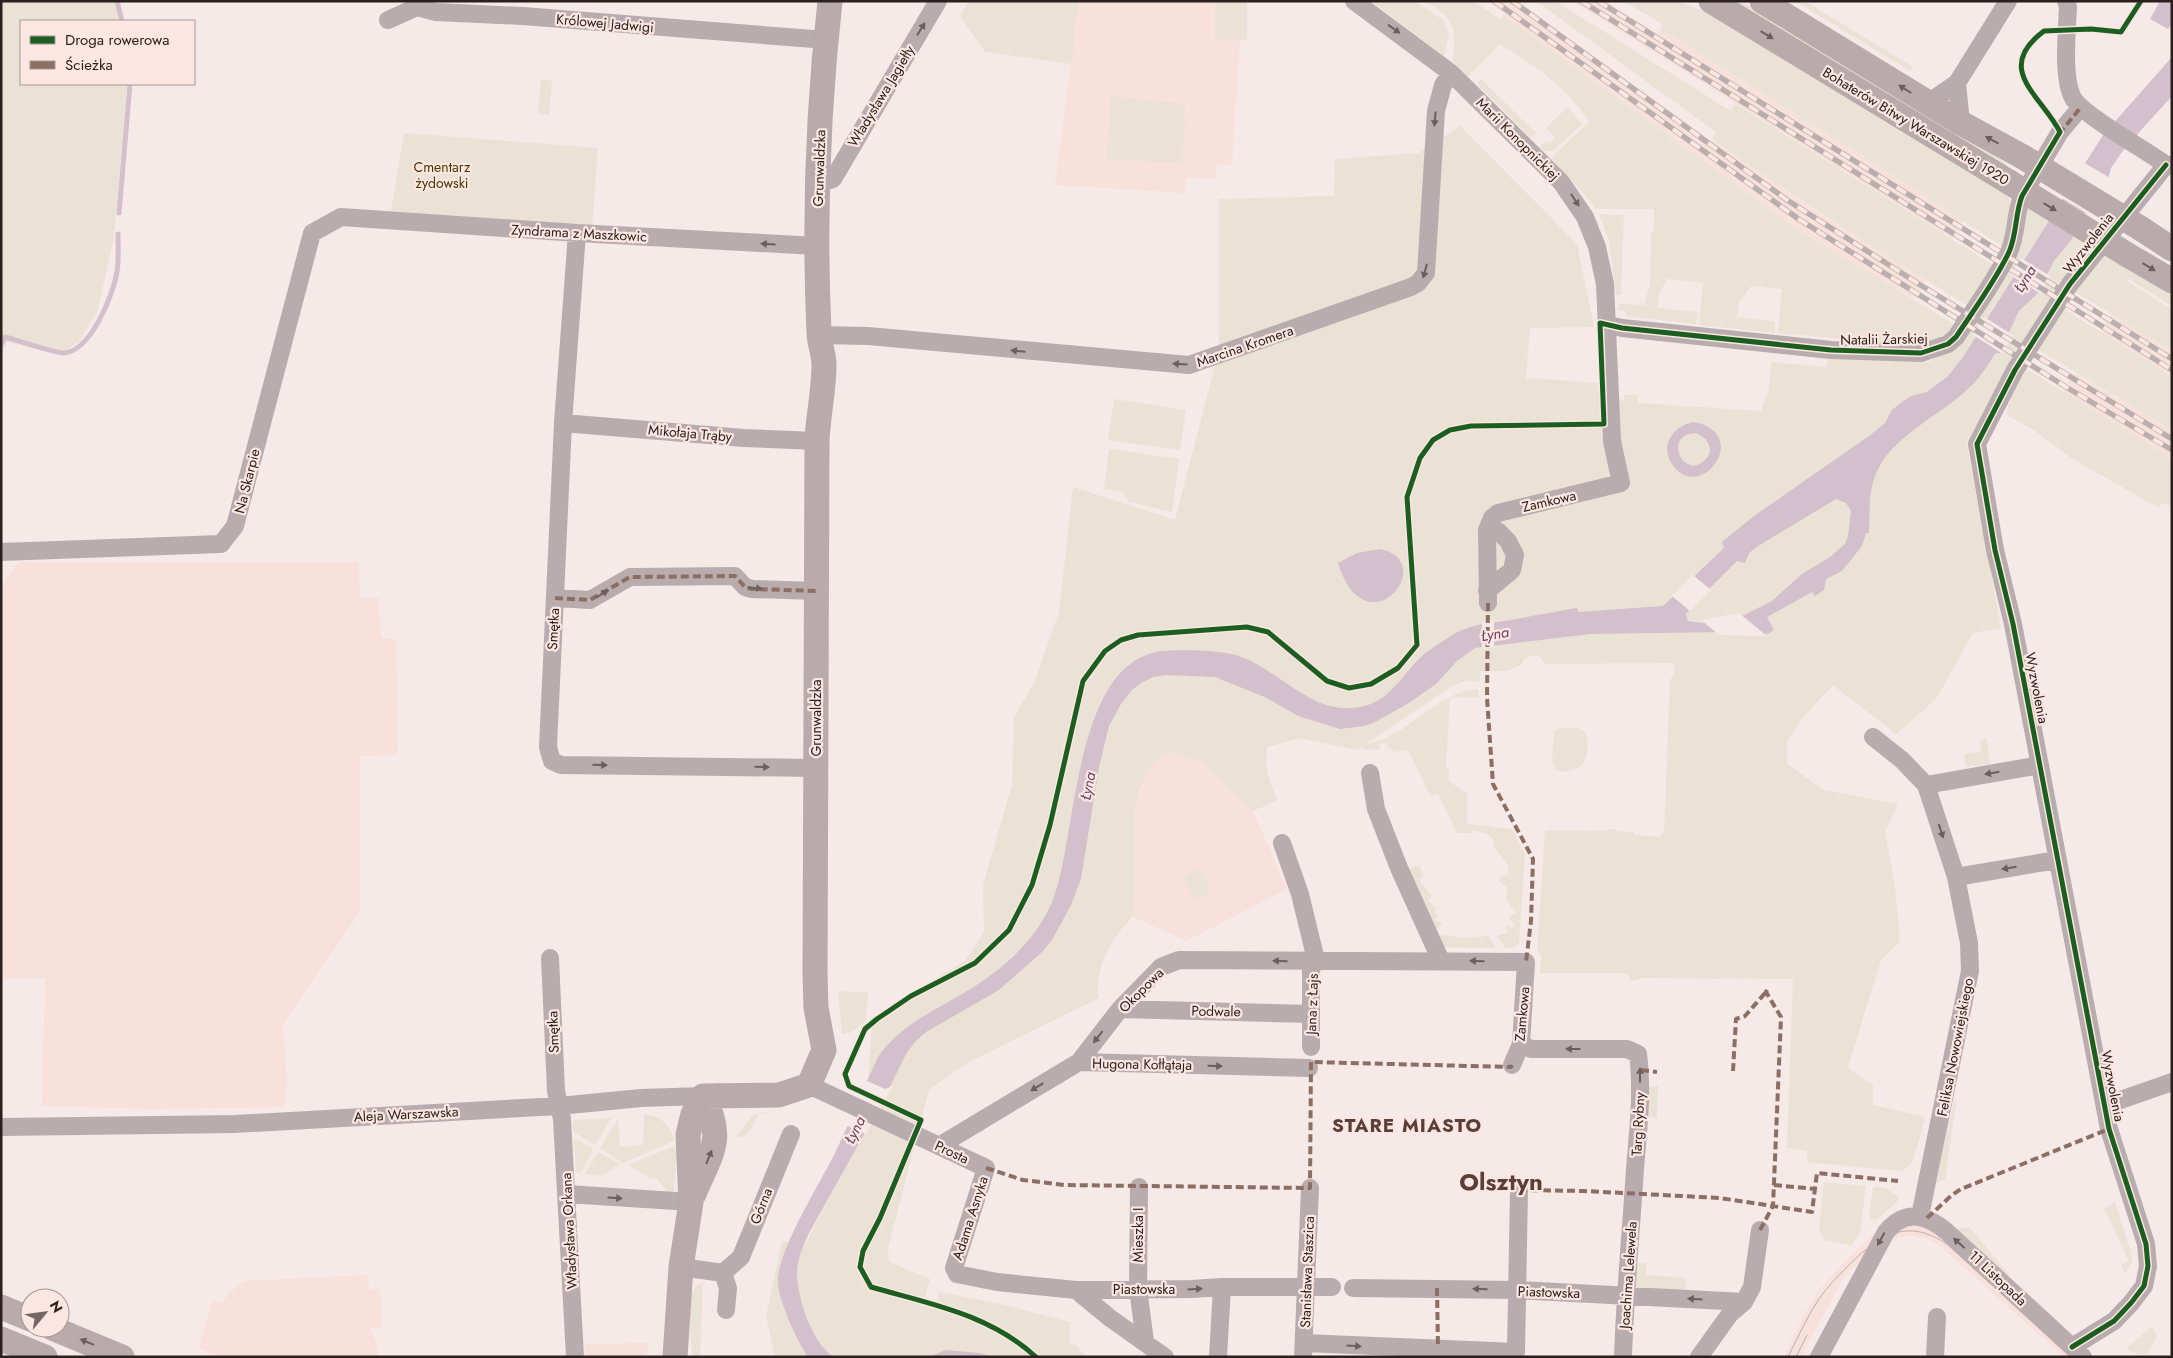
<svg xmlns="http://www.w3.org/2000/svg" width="2173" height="1358" font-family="Jost,sans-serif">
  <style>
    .built { fill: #f8e0db }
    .green { fill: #e9e2d5 }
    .water { fill: #d4bfcd; fill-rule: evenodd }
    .pier { fill: #f5eae8 }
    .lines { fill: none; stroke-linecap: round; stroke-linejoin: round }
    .stream { stroke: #d4bfcd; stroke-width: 5 }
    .street { stroke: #b9acae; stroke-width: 18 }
    .secondary { stroke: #b9aaac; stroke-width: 25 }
    .tram { stroke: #baaeae; stroke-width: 1 }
    .rail-casing { stroke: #baaeae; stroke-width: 5.5 }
    .rail { stroke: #fbe6e2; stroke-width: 4; stroke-dasharray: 11; stroke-linecap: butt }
    .secondary-bridge { stroke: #b9aaac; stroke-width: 25 }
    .quiet { stroke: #8d6e63; stroke-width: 4; stroke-dasharray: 8 4; stroke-linecap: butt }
    .cycleway-casing { stroke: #fbe6e2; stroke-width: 8 }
    .cycleway { stroke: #1b5e20; stroke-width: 5 }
    .oneway { fill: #6b5f5f }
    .oneway2 { fill: #6b5e5e }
    .labels { text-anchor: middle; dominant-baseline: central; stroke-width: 4.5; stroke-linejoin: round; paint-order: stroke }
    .street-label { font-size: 14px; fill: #2c201e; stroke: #fbe6e2 }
    .park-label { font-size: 14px; fill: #463a00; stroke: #fbe6e2 }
    .water-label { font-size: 15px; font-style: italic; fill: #6a4365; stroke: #fbe6e2 }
    .district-label { font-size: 19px; font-weight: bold; letter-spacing: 1px; fill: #5a3f39; stroke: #fbe6e2 }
    .town-label { font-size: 24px; font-weight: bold; fill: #5a3f39; stroke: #fbe6e2 }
  </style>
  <rect width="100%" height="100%" fill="#f5eae8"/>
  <path class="built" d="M1079 1H1215V38L1240 41 1232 165 1217 164 1215 179 1186 177 1185 193 1055 185Z
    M1487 1H1518L1710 140 1712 139 1801 201 1926 280 1914 299 1861 269 1800 231 1515 24 1502 16 1504 13Z
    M1572 1H1605L1658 34 1660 31 1669 34 1951 212 1963 221 1952 239Z
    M2111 314 2172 351V377L2100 332Z
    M2075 373 2172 430V459L2063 392Z
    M19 562H358L360 598H379L381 638 396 639 398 755 360 756V911L283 1024 287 1082 284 1107 151 1109 42 1106 45 978 1 979V585Z
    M1165 754H1184L1193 761 1201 760 1253 811 1287 889 1186 941 1132 916 1134 811 1147 772 1155 762Z
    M1885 1224 1861 1263H1859L1851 1270 1841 1282 1803 1353 1800 1357H1784L1807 1310 1818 1291 1850 1256Z
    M1912 1225 1930 1226 2078 1357H2064L1940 1246 1925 1238 1911 1236 1899 1237 1888 1244 1893 1236 1902 1229Z
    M368 1275 369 1290 380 1289 382 1327 370 1328 378 1348V1357H219L199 1348 212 1301 222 1304 230 1291 245 1281Z
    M648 1343 647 1357H585V1344Z"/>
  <path class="green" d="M1 1H115L119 21H21V84H127L114 238 97 312 79 342 59 354 7 342 1 357Z
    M969 1H1079L1071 64 985 52 960 16Z
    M1215 1H1247V40L1215 39Z
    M1371 1H1414L1443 20 1449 35 1444 56Z
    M1425 1H1474L1500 19 1502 16 1515 24 1800 231 1955 325 1947 334 1935 343 1910 345 1778 333 1782 289 1751 286 1739 302 1737 317 1775 321V333L1699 325 1703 283 1667 279 1659 294 1657 308 1698 312 1696 324 1627 316 1624 311 1618 310 1619 304 1644 305 1650 284 1651 231H1654V209H1596L1586 196 1551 158 1589 122C1569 88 1532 64 1500 44L1468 76 1453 61C1456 25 1456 21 1425 1Z
    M1536 1H1555L1731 111 1735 104 1993 265 1968 306C1881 252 1795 198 1712 139L1716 132Z
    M1624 1H1679L1723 20 2008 195 2012 207 2003 247 1963 221 1951 212 1669 34 1660 31 1663 25Z
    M1731 1H1741L1966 137 2007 164 2006 166Z
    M1795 1H1805L1913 67 1910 71Z
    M1481 79 1536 133 1531 138 1477 84Z
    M541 80H552L549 115 538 114Z
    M1111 96 1185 104 1183 163 1106 159Z
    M1568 107 1582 124 1553 151H1544L1539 146 1546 141 1550 143 1555 138 1546 128Z
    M1460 126 1577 244 1594 327 1530 328 1526 378 1599 383 1624 401V395H1638V403L1761 411 1769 389 1771 362 1826 367 1829 357 1928 362 1953 349 2026 206 2049 220 1963 357 1948 376 1935 386 1972 385 2011 335 2009 332 2019 311 2038 293 2054 261 2074 235 2090 245C2068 272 2051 302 2032 332 2009 368 1984 406 1967 446L2001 628 1973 633 1936 699 1896 734 1833 685 1804 716 1787 742V764L1824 790 1898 804 1885 832 1895 886 1900 941 1881 960 1848 1067 1855 1073 1873 1085V1105L1921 1116 1925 1119 1913 1161 1902 1171 1807 1162V1151L1787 1148 1793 979 1642 978 1630 981 1629 976 1623 973H1540L1541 955 1537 951 1545 830 1606 831 1607 829H1616V831L1634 832V835L1659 837 1664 832 1670 679 1673 677 1675 663 1545 664 1540 657 1532 655 1524 659 1521 665 1506 671H1481L1479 682 1465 681 1452 686 1365 744C1407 740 1435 691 1478 689L1479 698 1450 697 1446 769H1449V781L1467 794V824L1512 829 1525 854 1519 944 1514 948H1506L1497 936 1508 932 1505 924 1511 928 1515 926 1509 917 1516 912 1506 900 1507 887 1498 881 1502 875H1507L1509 866 1494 847 1493 839 1487 834 1473 830 1472 833H1457L1438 794 1430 795 1408 750 1394 752 1391 748 1388 749 1387 743 1379 744 1380 749 1363 750V746L1358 750 1300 738 1267 747C1265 767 1268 782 1278 800L1253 811 1201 760 1193 761C1158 734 1140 782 1135 810 1133 819 1134 831 1134 840 1134 864 1135 889 1133 913 1132 920 1124 925 1120 931 1106 950 1094 975 1099 998L969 1062 929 1090 888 1248 889 1262 930 1279 925 1298 937 1301 939 1292 1010 1306 1069 1322 1070 1344 1076 1345 1086 1357H775L766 1316 782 1241 804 1246 841 1175 868 1081 872 1026 889 1008 904 997 965 961 984 932 983 885 1012 785 1014 717 1034 683 1059 612 1073 487 1175 520 1219 350V199L1334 196 1335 159 1419 153Z
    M404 133 598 148 592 226 391 211Z
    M1599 214 1624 215 1621 295H1616L1609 241Z
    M2101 252 2172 294V306L2129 279 2127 281 2172 310V351L2072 290Z
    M2061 307 2172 377V430L2035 348Z
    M2023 367 2172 459V506L2162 503 2159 508 2071 458 2034 430 2006 415 2013 389Z
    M1114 399 1186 410 1180 450 1108 440Z
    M1109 449 1179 459 1172 512 1128 501 1123 492 1104 489Z
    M1559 728H1579L1586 733C1591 757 1584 774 1557 771L1552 761 1554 731Z
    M1987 738 1990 764 1966 767 1964 754 1982 751 1980 740Z
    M1419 865 1423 876 1419 880 1432 896 1428 901 1437 908 1434 913 1438 915 1435 920 1442 924 1439 928 1433 931 1406 870Z
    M1198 868 1211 891 1195 900 1183 877Z
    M1444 935 1466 938 1488 936 1496 948 1440 947 1437 938Z
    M838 991 868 993 866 1021 850 1033 842 1034Z
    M1647 1086H1658L1657 1118 1646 1117Z
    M1955 1097 1956 1102 1945 1179 1935 1183Z
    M791 1107 758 1115C753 1125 749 1139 736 1137L753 1115Z
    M644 1115C660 1115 671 1125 674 1141L623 1163 600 1148 618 1119 620 1147 643 1145Z
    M611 1118 595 1145 573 1132V1123L575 1120Z
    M574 1138 593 1149 581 1173H576Z
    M675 1146 677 1157 673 1197 656 1178 651 1179 628 1165Z
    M598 1152 620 1164 602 1176 585 1174Z
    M1824 1182 1866 1186 1860 1234 1851 1245 1825 1240 1819 1230Z
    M1873 1187 1885 1188 1898 1196V1201L1876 1220 1869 1219Z
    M2115 1202 2131 1252 2132 1262 2125 1274 2121 1265 2129 1261 2104 1208Z
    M1969 1227 2009 1274 2005 1278 1954 1229Z
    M1633 1263H1646V1275L1686 1278 1685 1296 1634 1293Z
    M703 1282 700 1357H693C690 1340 687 1304 694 1289 696 1285 700 1284 703 1282Z
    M2152 1326 2157 1337 2146 1355 2130 1352 2127 1348Z"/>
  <path class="water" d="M2160 1H2172V23L2168 29 2150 19Z
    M2172 57V96L2124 149 2111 168 2109 176 2094 196 2072 239 2054 261 2038 293 2019 311 2009 332 2011 335 2000 353H1996C1988 364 1981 377 1971 386 1941 416 1891 435 1875 476 1868 494 1870 515 1869 533H1866L1862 546 1842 571 1826 579 1824 590 1815 596 1812 592 1767 617 1774 630 1767 634H1757L1724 632 1590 634 1475 648 1457 661 1436 684 1409 703 1373 723 1364 726 1340 729 1298 716 1267 698 1215 677 1166 675 1153 677 1141 683 1132 690 1121 704 1109 726 1099 767 1081 879 1071 905 1052 940 1043 951 999 990 926 1032 915 1042 906 1054 888 1091 808 1235C803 1247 797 1259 797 1273 797 1297 812 1344 834 1357H808C797 1341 779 1302 778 1283 776 1252 821 1182 836 1151 851 1120 863 1088 878 1057 901 1024 936 1010 969 990 1005 967 1039 938 1054 897 1077 833 1074 669 1156 652 1174 649 1222 650 1239 656 1282 671 1314 719 1364 706 1395 699 1406 665 1431 649 1442 642 1453 633 1465 629 1477 624 1491 623 1504 621 1528 617 1553 612 1577 608L1578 612 1663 606 1724 548 1722 542 1754 516 1869 436 1885 423 1892 410 1902 402 1911 396 1927 392 1948 376 1963 357 2103 135ZM1836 499 1846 503 1851 511 1848 536 1845 544 1830 557 1802 574 1772 601 1744 615 1701 623 1688 621 1686 614 1692 606 1737 561 1745 563 1749 553 1758 546Z
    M1693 422C1754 432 1700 506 1672 464 1659 445 1674 426 1693 422ZM1695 433C1707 436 1716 450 1705 460 1685 481 1661 436 1695 433Z
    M1380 549C1441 561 1366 653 1338 563L1357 553Z
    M946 1350 979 1353 994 1357H929Z"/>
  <path class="pier" d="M2083 162 2110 178 2096 198 2088 214 2060 197Z
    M2021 258 2050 276 2041 294 2010 275Z
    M1984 317 2013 335 2003 354 1973 335Z
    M1693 575 1711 590 1690 611 1672 596Z
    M1739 613 1767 636 1719 635 1701 620Z
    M1494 620V647L1482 649V622Z
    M865 1080 885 1089 893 1086 866 1134 845 1125Z"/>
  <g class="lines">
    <path class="stream" d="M117 1 122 21
      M119 213 130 84
      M1 345 5 337C17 340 54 353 64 353 91 351 113 295 117 272 119 260 118 246 118 234"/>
    <path class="street" d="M1354 1 1451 73 1561 182 1585 217 1597 247 1605 284 1612 441 1621 483 1498 513 1492 518 1487 530 1488 603
      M2066 1 2068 7C2067 30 2062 78 2073 98 2082 115 2146 150 2166 165H2172
      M388 20 417 7 436 12 523 16 826 40
      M1957 83 1961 123
      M1928 103 1957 83 2008 1
      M819 183 833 179 938 1
      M577 233 563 423 548 747 552 761 561 765 816 768
      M1608 325 1622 328 1831 350 1921 353 1948 344 1956 337C1973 311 1996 280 2009 252 2017 234 2015 214 2022 196L2060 132 2081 107
      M819 335 868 336 1189 365 1411 287 1418 283 1426 273 1436 111 1443 85 1451 73
      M563 423 744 438 817 441
      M1487 530 1499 532 1508 541 1515 555 1512 570 1487 591
      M1 552 221 544 235 526 312 233 341 217 577 233 817 246
      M555 598 590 600 630 577 735 576 745 587 752 589 816 591
      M1873 737 1902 760 1926 785 1956 877 1969 943 1970 971 1920 1216
      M1370 773 1376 809 1399 868 1441 961
      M1926 785 2040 765
      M1282 843 1300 894 1315 956 1311 971V1047
      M1956 877 2057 860
      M550 958 556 1091 562 1119 575 1357
      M1120 1009 1311 1014
      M1521 1044 1531 1049H1627L1638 1054C1643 1092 1638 1131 1635 1169 1631 1232 1625 1294 1623 1357
      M1079 1062 1120 1009 1161 967 1179 960 1526 962 1521 1044 1512 1065
      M809 1085 986 1168 954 1268 957 1274 997 1282 1076 1290 1191 1289 1222 1287H1332
      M2106 1105 2172 1082
      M1 1127 235 1124 559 1106 641 1098 703 1096
      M939 1146 1079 1062 1309 1068
      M1139 1187 1138 1289 1145 1341
      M567 1194 691 1202
      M681 1267 723 1273
      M1353 1288 1517 1290 1744 1302
      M1076 1290 1110 1318 1165 1357
      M726 1310 728 1288 723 1273 741 1257 791 1134
      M1305 1343 1516 1352
      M2072 1347 2114 1321 2131 1303 2144 1286 2148 1266 2146 1244 2109 1129 2013 624 1995 550 1977 444 2015 370 2070 284 2166 165
      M1516 1352 1519 1190
      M1218 1357 1222 1287
      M1303 1357 1310 1188
      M1699 1357 1730 1314 1744 1302 1752 1287 1760 1230
      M1819 1357 1886 1232C1905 1209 1925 1214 1946 1231L2083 1357
      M1935 1357 1937 1317"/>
    <path class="secondary" d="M1711 1 2009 182
      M1762 1 1961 123 2023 157
      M2140 228 2172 249
      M2126 254 2172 281
      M809 1085 824 1050 816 1008 815 974 817 441C818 416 824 391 824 365 824 354 819 343 819 332 814 224 818 109 830 1
      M703 1096 779 1095 809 1085
      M694 1194C711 1153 726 1139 703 1096
      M1 1307 30 1319
      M52 1328 122 1357
      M1 1339 45 1357
      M675 1357 681 1267 691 1202 688 1135 693 1114 703 1096"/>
    <path class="tram" d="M1788 1357C1798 1337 1807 1317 1819 1299 1827 1287 1837 1277 1847 1267 1878 1236 1907 1216 1948 1245L2071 1357
      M1796 1357 1807 1335"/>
    <g class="rail-casing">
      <path id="rail" d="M1494 1 1800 220 2066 387 2172 450
        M1512 1 1787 200 1922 286 2172 439
        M1581 1 2172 370
        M1598 1 2172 359"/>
    </g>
    <use href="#rail" class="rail"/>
    <path class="secondary-bridge" d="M2023 157 2140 228
      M2009 182 2126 254"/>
    <path class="quiet" d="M2059 134 2081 107
      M555 598 590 600 630 577 735 576 745 587 752 589 816 591
      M1488 603 1487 698 1493 784 1533 859 1531 921 1526 962
      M1641 1070 1657 1072
      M1733 1071 1736 1019 1745 1016 1766 992
      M1638 1121H1650
      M986 1168 1023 1180 1064 1185 1310 1188 1311 1062 1511 1067 1512 1065
      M1774 1185 1815 1189
      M1519 1190 1584 1191 1720 1198 1812 1212 1817 1173 1898 1181
      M1927 1218 1952 1195 1961 1189 2109 1129
      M1760 1230 1773 1206 1781 1017 1766 992 1768 988
      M1437 1288 1438 1348"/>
    <g class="cycleway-casing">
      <path id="cycleway" d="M2072 1347 2114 1321 2131 1303 2144 1286 2148 1266 2146 1244 2109 1129 2013 624 1995 550 1977 444 2015 370 2070 284 2166 165
        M1036 1357C989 1314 930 1304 871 1287L860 1267 863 1251 880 1218 921 1120 849 1086 845 1074 865 1029 877 1019 911 996 975 963 1009 930 1032 885 1050 825 1083 681 1105 651 1121 640 1138 635 1247 627 1268 632 1327 681 1349 688 1371 684 1398 668 1417 645 1407 497 1420 458 1433 440 1450 430 1471 426 1604 424 1600 323 1622 328 1831 350 1921 353 1948 344 1956 337C1973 311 1996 280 2009 252 2017 234 2015 214 2022 196L2060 132C2041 95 1993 69 2044 31L2091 29 2121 32 2141 1"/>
    </g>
    <use href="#cycleway" class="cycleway"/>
  </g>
  <defs><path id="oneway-solid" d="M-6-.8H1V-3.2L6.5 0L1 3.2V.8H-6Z" transform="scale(1.25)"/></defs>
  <g class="oneway">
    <use href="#oneway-solid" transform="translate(921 29) rotate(-58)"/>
    <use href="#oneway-solid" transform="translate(1394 29) rotate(36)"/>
    <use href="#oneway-solid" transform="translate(1435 119) rotate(95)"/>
    <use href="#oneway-solid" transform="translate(1575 200) rotate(57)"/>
    <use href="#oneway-solid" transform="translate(768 244) rotate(-177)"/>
    <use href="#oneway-solid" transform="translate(1425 271) rotate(105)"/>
    <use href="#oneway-solid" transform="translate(1018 351) rotate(-175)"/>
    <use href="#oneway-solid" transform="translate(1180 364) rotate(-176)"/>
    <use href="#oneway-solid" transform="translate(755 588) rotate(6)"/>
    <use href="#oneway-solid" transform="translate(602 594) rotate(-30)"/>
    <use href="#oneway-solid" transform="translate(600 765) rotate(1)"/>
    <use href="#oneway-solid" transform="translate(762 767) rotate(1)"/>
    <use href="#oneway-solid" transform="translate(1992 773) rotate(170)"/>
    <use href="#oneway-solid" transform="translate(1941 831) rotate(72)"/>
    <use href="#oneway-solid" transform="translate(2009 868) rotate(171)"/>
    <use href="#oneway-solid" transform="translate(1280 961) rotate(-179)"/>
    <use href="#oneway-solid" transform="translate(1477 961) rotate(-179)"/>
    <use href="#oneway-solid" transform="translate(1098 1037) rotate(128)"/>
    <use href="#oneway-solid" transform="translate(1573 1049) rotate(-180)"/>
    <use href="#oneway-solid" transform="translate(1215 1066) rotate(2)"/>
    <use href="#oneway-solid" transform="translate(1640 1075) rotate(-90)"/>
    <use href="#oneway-solid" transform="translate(1037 1087) rotate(149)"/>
    <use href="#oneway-solid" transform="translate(615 1198) rotate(4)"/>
    <use href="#oneway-solid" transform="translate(1881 1239) rotate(119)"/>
    <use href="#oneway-solid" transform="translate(1959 1243) rotate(-138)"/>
    <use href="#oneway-solid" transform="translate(1195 1289) rotate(-3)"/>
    <use href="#oneway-solid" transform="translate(1480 1289) rotate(-178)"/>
    <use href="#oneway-solid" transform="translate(1695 1299) rotate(-177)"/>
    <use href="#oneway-solid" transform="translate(1354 1346) rotate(4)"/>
  </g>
  <g class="oneway2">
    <use href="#oneway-solid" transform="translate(1767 35) rotate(31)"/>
    <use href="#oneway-solid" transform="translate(1905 89) rotate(-148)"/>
    <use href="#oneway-solid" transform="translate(1992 140) rotate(-151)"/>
    <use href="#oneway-solid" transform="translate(2050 207) rotate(31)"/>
    <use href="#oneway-solid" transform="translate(2149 267) rotate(31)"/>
    <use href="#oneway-solid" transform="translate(709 1157) rotate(-68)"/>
    <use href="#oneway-solid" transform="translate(87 1342) rotate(-157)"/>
  </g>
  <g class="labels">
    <g class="street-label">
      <text transform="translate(605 23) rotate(5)">Królowej Jadwigi</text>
      <text transform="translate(881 96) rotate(-59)">Władysława Jagiełły</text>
      <text transform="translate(1916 126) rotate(31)">Bohaterów Bitwy Warszawskiej 1920</text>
      <text transform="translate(1518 139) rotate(45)">Marii Konopnickiej</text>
      <text transform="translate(819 168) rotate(-88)">Grunwaldzka</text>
      <text transform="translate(579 233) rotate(3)">Zyndrama z Maszkowic</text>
      <text transform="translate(2088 243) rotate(-52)">Wyzwolenia</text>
      <text transform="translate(1884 339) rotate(-1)">Natalii Żarskiej</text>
      <text transform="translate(1245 346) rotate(-19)">Marcina Kromera</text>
      <text transform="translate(690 433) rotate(5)">Mikołaja Trąby</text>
      <text transform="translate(247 481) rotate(-76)">Na Skarpie</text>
      <text transform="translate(1549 501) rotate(-13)">Zamkowa</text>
      <text transform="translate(553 629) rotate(-87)">Smętka</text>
      <text transform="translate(2037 688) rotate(79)">Wyzwolenia</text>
      <text transform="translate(816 718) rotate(-90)">Grunwaldzka</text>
      <text transform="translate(1141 990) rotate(-45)">Okopowa</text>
      <text transform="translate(1312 1004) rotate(-88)">Jana z Łajs</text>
      <text transform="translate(1216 1011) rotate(1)">Podwale</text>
      <text transform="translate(1522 1014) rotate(-85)">Zamkowa</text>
      <text transform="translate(553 1032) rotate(-92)">Smętka</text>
      <text transform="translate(1955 1047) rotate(-79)">Feliksa Nowowiejskiego</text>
      <text transform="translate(1142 1064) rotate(1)">Hugona Kołłątaja</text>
      <text transform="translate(2113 1086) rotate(79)">Wyzwolenia</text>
      <text transform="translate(406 1114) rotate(-3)">Aleja Warszawska</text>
      <text transform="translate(1638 1124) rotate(-87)">Targ Rybny</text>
      <text transform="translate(952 1152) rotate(25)">Prosta</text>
      <text transform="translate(761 1206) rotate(-68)">Górna</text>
      <text transform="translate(970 1218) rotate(-72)">Adama Asnyka</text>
      <text transform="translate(569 1231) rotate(-93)">Władysława Orkana</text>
      <text transform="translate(1138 1235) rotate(-90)">Mieszka I</text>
      <text transform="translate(1307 1272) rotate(-88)">Stanisława Staszica</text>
      <text transform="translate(1628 1275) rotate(-86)">Joachima Lelewela</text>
      <text transform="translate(1998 1278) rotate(43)">11 Listopada</text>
      <text x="1144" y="1289">Piastowska</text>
      <text transform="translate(1549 1292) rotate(2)">Piastowska</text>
    </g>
    <g class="park-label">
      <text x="442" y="167">Cmentarz<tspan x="442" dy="16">żydowski</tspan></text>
    </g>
    <g class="water-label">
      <text transform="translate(2025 279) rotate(-58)">Łyna</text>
      <text transform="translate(1495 634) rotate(-9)">Łyna</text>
      <text transform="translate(1088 786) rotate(-79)">Łyna</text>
      <text transform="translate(855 1130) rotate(-63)">Łyna</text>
    </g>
    <g class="district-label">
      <text x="1407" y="1125">STARE MIASTO</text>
    </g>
    <g class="town-label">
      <text x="1501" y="1181">Olsztyn</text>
    </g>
  </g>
  <rect width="2173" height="1358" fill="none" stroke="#2c201e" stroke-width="5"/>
  <rect x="20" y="20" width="175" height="65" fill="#fbe6e2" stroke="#a89794"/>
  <rect x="30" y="36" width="25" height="8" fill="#1b5e20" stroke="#a89794"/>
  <text x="65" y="45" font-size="15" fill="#2c201e">Droga rowerowa</text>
  <rect x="30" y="61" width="25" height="8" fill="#8d6e63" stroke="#a89794"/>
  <text x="65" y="70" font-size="15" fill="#2c201e">Ścieżka</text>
  <g transform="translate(45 1313) rotate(61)"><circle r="24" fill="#fbe6e2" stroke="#a89794"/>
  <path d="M0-4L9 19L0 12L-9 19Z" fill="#726765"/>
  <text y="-8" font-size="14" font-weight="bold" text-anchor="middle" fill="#2c201e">N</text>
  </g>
</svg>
